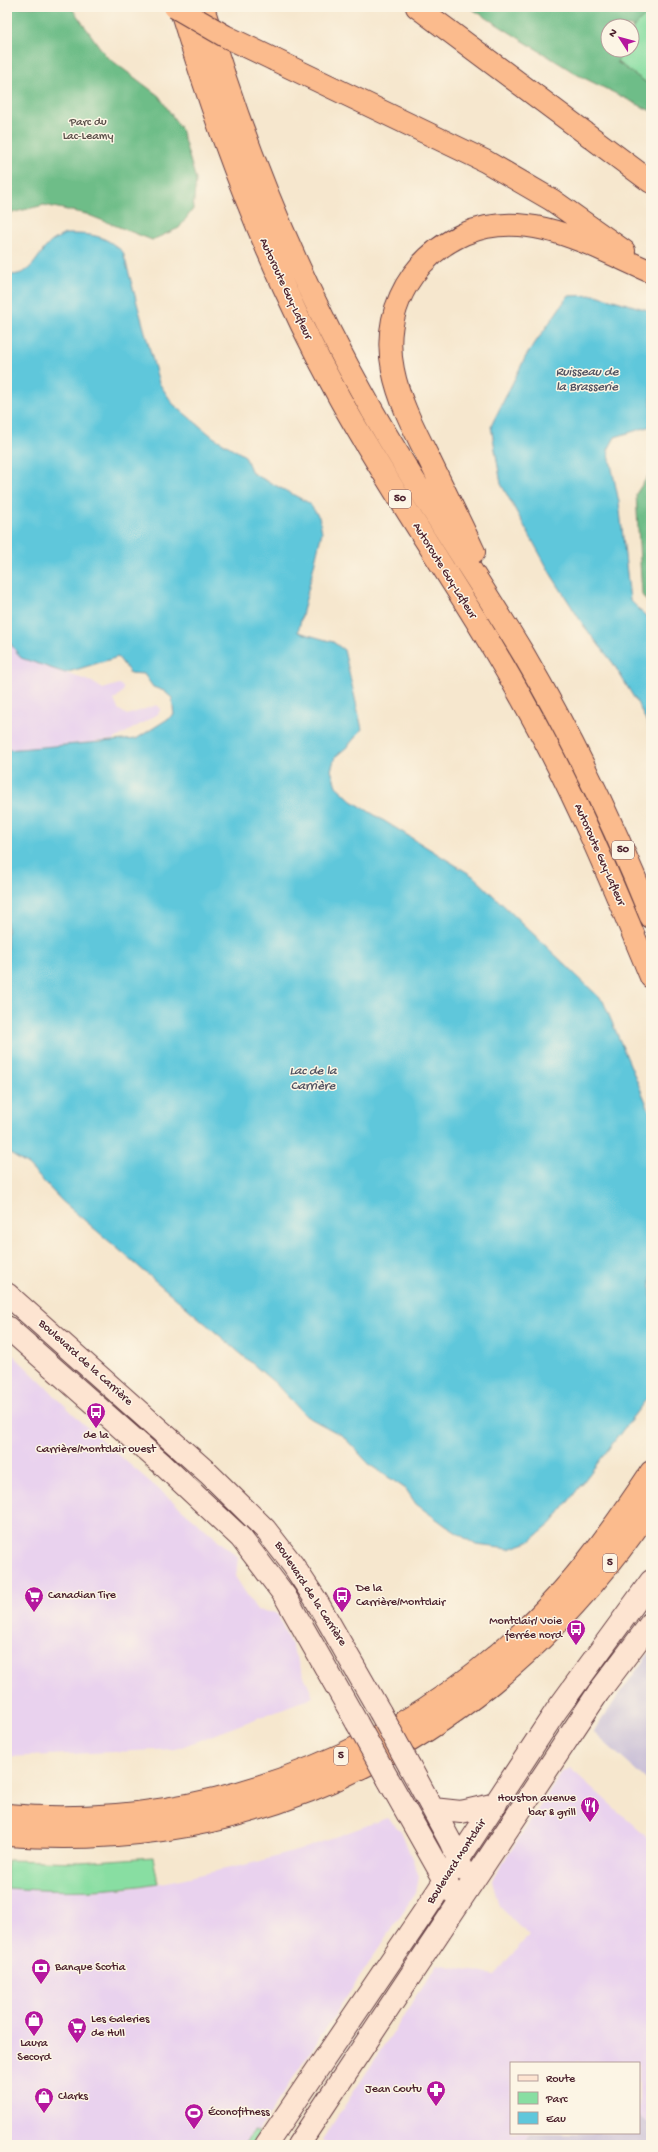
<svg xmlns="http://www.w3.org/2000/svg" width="658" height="2152" font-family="'Gochi Hand',sans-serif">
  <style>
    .built { fill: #e9d2ee }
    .industrial { fill: #c9bfd7 }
    .green { fill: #88dea2; stroke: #697e66 }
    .forest { fill: #6ebd88; stroke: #5c6e5a }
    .water { fill: #5fc7db; stroke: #547383 }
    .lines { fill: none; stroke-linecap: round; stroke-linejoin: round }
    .secondary-casing { stroke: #643d43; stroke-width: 24 }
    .motorway-casing { stroke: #643d43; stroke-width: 24 }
    .secondary { stroke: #fde4d1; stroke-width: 22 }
    .motorway { stroke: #fbbb8d; stroke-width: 22 }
    .secondary-bridge-casing { stroke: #643d43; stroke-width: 24; stroke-linecap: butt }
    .motorway-bridge-casing { stroke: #643d43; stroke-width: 24; stroke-linecap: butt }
    .secondary-bridge { stroke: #fde4d1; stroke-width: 22 }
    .motorway-bridge { stroke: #fbbb8d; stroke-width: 22 }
    .labels { text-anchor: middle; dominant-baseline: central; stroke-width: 3; stroke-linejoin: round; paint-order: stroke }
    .shield { fill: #fcf5e5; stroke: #7f5f63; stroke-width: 1 }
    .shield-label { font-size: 11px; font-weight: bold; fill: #4a1f2b }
    .park-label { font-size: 12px; fill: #5a4f49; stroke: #fcf5e5 }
    .street-label { font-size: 12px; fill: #4a1f2b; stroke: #fcf5e5 }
    .poi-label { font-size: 12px; fill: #4a1f2b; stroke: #fcf5e5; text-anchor: start }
    .water-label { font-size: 13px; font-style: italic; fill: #505160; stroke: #fcf5e5 }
  </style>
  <rect width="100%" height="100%" fill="#fcf5e5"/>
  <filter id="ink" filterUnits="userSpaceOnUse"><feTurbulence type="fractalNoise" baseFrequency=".025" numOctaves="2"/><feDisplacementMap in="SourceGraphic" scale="8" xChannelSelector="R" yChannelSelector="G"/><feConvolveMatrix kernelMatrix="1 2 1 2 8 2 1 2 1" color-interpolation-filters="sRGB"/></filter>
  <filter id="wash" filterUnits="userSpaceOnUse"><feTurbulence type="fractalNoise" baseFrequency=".012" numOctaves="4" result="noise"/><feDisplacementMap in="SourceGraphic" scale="16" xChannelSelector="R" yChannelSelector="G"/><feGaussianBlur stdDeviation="0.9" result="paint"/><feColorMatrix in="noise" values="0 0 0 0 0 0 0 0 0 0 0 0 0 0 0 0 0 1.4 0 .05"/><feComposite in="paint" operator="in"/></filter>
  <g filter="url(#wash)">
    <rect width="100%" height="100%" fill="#f6e7ce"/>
    <path class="built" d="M7 639 21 658 92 682 103 689 119 684 123 687V691L114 700 118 709 127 715 157 705 161 709 158 714 113 740 7 750Z
      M7 1349 94 1434 238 1557 236 1578 257 1610 277 1613 313 1697 176 1749 7 1757Z
      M570 1768 651 1841V2126L639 2115V2063H580L577 2060 575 2063H511V2133H530L522 2145H329L322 2140 438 1964 494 1975 529 1935 499 1906 492 1880 562 1772Z
      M387 1818 401 1831 419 1876 416 1892 249 2145H7V1888L87 1891 131 1888 167 1882 257 1862 300 1850Z"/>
    <path class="industrial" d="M651 1650V1784L593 1732Z
      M639 2115 651 2126V2145H522L530 2133H639Z"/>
    <path class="green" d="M651 10V86L617 62 623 50H632L633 26Z
      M153 1857 158 1883C108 1892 58 1892 7 1888V1860L80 1862Z
      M255 2130 260 2132 251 2145H242Z"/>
    <path class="forest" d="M7 7H71L106 56 159 96 181 129 196 180 193 209 179 228 152 240 86 214 44 205 7 214Z
      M469 7H651V10L632 29V26H608V50H623L617 62 651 86V111L578 75Z
      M651 471V607L642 595 636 494Z"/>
    <path class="water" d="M65 234C91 234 103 234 123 252L159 383 173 404 213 437 245 456 252 473 309 503 319 517 322 532 298 632 333 642 344 650 362 729 348 746 335 757 331 770 336 786 352 801 473 876 603 1001 651 1114V1393L552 1523 529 1542 509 1549 476 1545 446 1526 416 1504 406 1489 370 1465 343 1436 306 1416 275 1383 62 1201 28 1165 7 1152V750L136 739 174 715 172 698 164 691 153 687 144 674 130 673 118 657 65 673 21 658 7 639V275C34 276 35 256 51 242 55 239 61 236 65 234Z
      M596 295 651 311V426L615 437 608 450 619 502 630 600 651 621V731L639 706 613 663 584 626 552 576 501 484 491 426 526 356 568 296Z"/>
  </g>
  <g filter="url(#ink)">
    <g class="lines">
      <g class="secondary-casing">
        <path id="secondary" d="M7 1294 208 1473 265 1529 293 1565 316 1600 380 1712
          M7 1327 162 1464 241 1538 285 1596 357 1723
          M410 1767 450 1841 463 1870
          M388 1779 451 1891
          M433 1809 461 1812 496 1804
          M266 2145 426 1909 556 1711 651 1581
          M298 2145 598 1693 651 1623"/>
      </g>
      <g class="motorway-casing">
        <path id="motorway" d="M180 7C221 143 271 274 340 399 398 504 469 601 526 706 575 793 613 885 651 977
          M203 7C243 145 297 277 368 403 416 489 473 570 524 655 573 739 615 827 651 917
          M417 7 651 182
          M275 60 485 161 552 200 624 251
          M474 552C459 520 443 488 428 457 414 429 399 401 393 370 386 336 393 303 413 275 426 257 444 243 464 234 528 206 593 247 651 272
          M7 1815C217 1832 423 1747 563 1590 596 1553 624 1513 651 1472
          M7 1835C275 1855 503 1727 651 1507"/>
      </g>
      <use href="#secondary" class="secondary"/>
      <use href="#motorway" class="motorway"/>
      <g class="secondary-bridge-casing">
        <path id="secondary-bridge" d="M380 1712 410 1767
          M357 1723 388 1779"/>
      </g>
      <g class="motorway-bridge-casing">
        <path id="motorway-bridge" d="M175 7 225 36 275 60"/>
      </g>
      <use href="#secondary-bridge" class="secondary-bridge"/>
      <use href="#motorway-bridge" class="motorway-bridge"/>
    </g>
  </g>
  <defs>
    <g id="bus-pin" transform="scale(1)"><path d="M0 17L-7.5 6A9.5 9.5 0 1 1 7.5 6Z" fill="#b5179e" stroke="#fcf5e5"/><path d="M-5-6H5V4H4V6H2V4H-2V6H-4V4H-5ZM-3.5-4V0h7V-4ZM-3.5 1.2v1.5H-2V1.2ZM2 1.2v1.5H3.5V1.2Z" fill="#fff"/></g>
    <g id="supermarket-pin" transform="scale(1)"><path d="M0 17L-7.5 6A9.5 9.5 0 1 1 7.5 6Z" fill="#b5179e" stroke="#fcf5e5"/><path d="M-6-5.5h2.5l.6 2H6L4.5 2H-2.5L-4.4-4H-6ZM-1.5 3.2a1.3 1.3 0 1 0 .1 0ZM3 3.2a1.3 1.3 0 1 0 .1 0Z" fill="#fff"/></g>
    <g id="restaurant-pin" transform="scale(1)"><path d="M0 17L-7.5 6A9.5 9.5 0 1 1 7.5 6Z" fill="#b5179e" stroke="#fcf5e5"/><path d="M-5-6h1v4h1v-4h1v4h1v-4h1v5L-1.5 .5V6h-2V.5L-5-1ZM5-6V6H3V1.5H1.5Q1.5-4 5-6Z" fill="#fff"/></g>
    <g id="bank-pin" transform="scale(1)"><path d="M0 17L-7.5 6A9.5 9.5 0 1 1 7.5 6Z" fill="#b5179e" stroke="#fcf5e5"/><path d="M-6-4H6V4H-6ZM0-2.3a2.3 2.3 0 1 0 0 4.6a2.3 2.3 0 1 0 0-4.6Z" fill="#fff"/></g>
    <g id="shop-pin" transform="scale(1)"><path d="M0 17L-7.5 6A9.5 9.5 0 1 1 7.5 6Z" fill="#b5179e" stroke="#fcf5e5"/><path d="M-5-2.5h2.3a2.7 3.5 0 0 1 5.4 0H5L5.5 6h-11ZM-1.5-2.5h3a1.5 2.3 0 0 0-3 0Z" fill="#fff"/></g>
    <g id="pharmacy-pin" transform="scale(1)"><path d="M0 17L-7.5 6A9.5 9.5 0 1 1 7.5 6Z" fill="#b5179e" stroke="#fcf5e5"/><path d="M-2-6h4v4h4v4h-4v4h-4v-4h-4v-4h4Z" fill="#fff"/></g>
    <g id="stadium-pin" transform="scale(1)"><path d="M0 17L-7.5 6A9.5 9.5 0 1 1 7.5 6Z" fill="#b5179e" stroke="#fcf5e5"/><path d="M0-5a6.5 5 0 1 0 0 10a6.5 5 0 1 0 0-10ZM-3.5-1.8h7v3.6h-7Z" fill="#fff"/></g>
  </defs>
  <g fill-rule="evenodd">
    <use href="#bus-pin" x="96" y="1412"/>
    <use href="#supermarket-pin" x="34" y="1596"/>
    <use href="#bus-pin" x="342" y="1596"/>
    <use href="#bus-pin" x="576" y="1629"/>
    <use href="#restaurant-pin" x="590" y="1806"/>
    <use href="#bank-pin" x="41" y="1968"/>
    <use href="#shop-pin" x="34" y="2020"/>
    <use href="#supermarket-pin" x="77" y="2027"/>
    <use href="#pharmacy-pin" x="436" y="2090"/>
    <use href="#shop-pin" x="44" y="2097"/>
    <use href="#stadium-pin" x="194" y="2113"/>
  </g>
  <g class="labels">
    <g class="shield">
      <rect x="389" y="490" width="22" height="18" rx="3"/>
      <rect x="612" y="841" width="22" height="18" rx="3"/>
      <rect x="603" y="1554" width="14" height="18" rx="3"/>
      <rect x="334" y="1747" width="14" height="18" rx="3"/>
    </g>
    <g class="shield-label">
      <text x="400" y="499">50</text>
      <text x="623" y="850">50</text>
      <text x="610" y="1563">5</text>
      <text x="341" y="1756">5</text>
    </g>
    <g class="park-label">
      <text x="88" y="123">Parc du<tspan x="88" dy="14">Lac-Leamy</tspan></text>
    </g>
    <g class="street-label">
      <text transform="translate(285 289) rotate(65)">Autoroute Guy-Lafleur</text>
      <text transform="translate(444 571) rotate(58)">Autoroute Guy-Lafleur</text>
      <text transform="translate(599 855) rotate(66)">Autoroute Guy-Lafleur</text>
      <text transform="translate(85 1363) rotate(42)">Boulevard de la Carrière</text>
      <text transform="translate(310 1594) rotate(57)">Boulevard de la Carrière</text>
      <text transform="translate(457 1862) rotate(-57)">Boulevard Montclair</text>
    </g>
    <g class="poi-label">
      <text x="96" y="1436" text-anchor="middle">de la<tspan x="96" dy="14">Carrière/Montclair ouest</tspan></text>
      <text x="356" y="1589">De la<tspan x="356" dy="14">Carrière/Montclair</tspan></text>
      <text x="48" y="1596">Canadian Tire</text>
      <text x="562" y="1622" text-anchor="end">Montclair/ Voie<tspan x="562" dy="14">ferrée nord</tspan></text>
      <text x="576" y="1799" text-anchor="end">Houston avenue<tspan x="576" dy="14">bar &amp; grill</tspan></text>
      <text x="55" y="1968">Banque Scotia</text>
      <text x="91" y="2020">Les Galeries<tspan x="91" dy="14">de Hull</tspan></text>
      <text x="34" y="2044" text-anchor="middle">Laura<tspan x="34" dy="14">Secord</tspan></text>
      <text x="422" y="2090" text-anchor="end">Jean Coutu</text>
      <text x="58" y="2097">Clarks</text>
      <text x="208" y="2113">Éconofitness</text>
    </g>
    <g class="water-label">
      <text x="587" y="372">Ruisseau de<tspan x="587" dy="15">la Brasserie</tspan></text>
      <text x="313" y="1071">Lac de la<tspan x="313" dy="15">Carrière</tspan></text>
    </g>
  </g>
  <rect width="658" height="2152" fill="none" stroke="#fcf5e5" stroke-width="24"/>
  <rect x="510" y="2062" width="130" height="72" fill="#fcf5e5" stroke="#b59f9b"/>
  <rect x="518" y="2075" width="20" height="6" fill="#fde4d1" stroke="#b59f9b"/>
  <text x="546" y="2082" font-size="12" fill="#4a1f2b">Route</text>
  <rect x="518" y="2092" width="20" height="12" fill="#88dea2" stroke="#b59f9b"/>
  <text x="546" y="2102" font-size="12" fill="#4a1f2b">Parc</text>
  <rect x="518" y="2112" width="20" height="12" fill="#5fc7db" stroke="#b59f9b"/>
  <text x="546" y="2122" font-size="12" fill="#4a1f2b">Eau</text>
  <g transform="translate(620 38) rotate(306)"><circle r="19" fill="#fcf5e5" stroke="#b59f9b"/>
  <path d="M0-3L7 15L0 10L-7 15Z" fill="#b5179e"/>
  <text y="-6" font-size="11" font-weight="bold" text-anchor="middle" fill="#4a1f2b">N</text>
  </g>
</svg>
